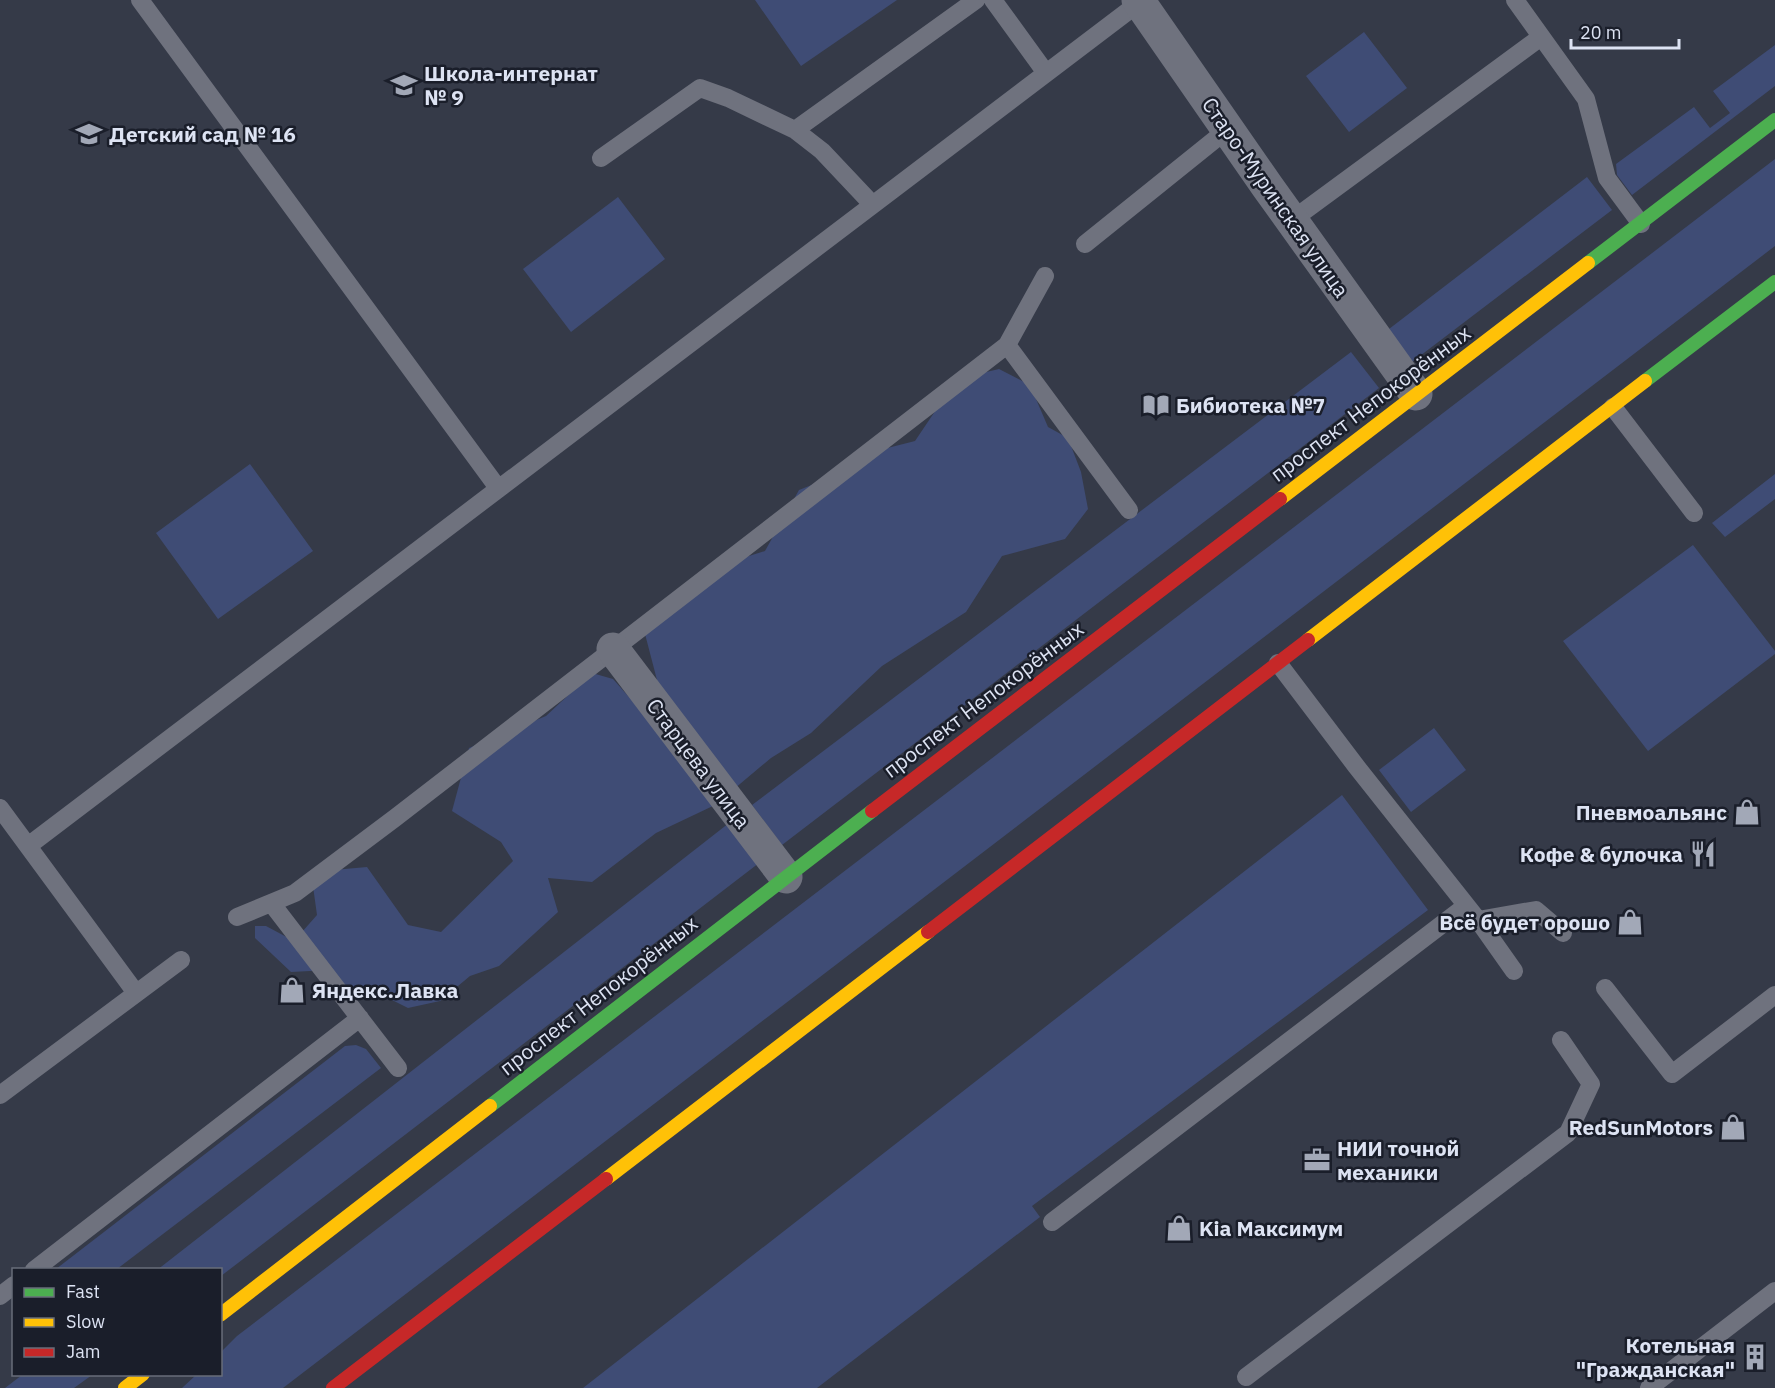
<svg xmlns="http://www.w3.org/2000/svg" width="1775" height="1388" font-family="'IBM Plex Sans',sans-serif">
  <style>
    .green { fill: #3f4c75 }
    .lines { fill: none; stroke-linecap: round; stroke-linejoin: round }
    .lane { stroke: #6f727e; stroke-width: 18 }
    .street { stroke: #6f727e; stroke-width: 33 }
    .fast { stroke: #4caf50; stroke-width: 14 }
    .slow { stroke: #ffc107; stroke-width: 14 }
    .jam { stroke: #c62828; stroke-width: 14 }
    .labels { text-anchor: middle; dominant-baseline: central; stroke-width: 5; stroke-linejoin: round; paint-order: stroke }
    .poi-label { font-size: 21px; font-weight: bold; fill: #dde3f3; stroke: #1a1e2a; text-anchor: start }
    .street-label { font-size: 21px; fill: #dde3f3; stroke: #1a1e2a }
  </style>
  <rect width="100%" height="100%" fill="#353a48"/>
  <path class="green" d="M755 0H897L801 66Z
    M1364 32 1407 88 1349 132 1306 76Z
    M1775 45V86L1632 195 1617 175 1616 164 1694 107 1710 128 1730 113 1713 91Z
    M1775 159V246L283 1388H182L196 1375 220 1374 221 1352 237 1336Z
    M1587 177 1612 210 1412 362 1389 329Z
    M618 197 665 259 571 332 523 269Z
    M1351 352 1379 388 782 845 752 805Z
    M999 369 1030 385 1048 427 1068 438 1081 472 1088 509 1065 539 1002 556 966 612 882 666 811 733 771 758 715 805 656 833 592 882 548 878 558 912 499 966 470 976 440 1001 408 1008 370 989 345 987 329 970 291 972 255 938V926H266L294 941 317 915 311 872 367 867 408 925 441 932 513 861 501 842 452 811 469 748 546 716 592 673 613 679 636 705 657 680 645 634 730 562 765 551 799 490 844 472 860 455 915 441 948 392 978 374Z
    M250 464 313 551 218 619 156 533Z
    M1775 474V499L1725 537 1712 523Z
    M1693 545 1775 651V654L1648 751 1563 641Z
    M1434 728 1466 770 1411 812 1379 770Z
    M1342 795 1428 910 1032 1206 1040 1217 817 1388H583Z
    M729 823 759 863 221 1276 220 1270H157Z
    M356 1045 366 1049 381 1068 117 1269H56L345 1046Z
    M22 1375V1374L92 1375 74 1388H5Z"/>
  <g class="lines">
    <path class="lane" d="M140 0 498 488
      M993 0 1046 73
      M1515 0 1586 99 1607 178 1641 224
      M601 158 700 88 728 98 795 130
      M872 204 822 151 795 130 976 0
      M1292 220 1541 37
      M1085 244 1228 129
      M1007 345 1129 510
      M1613 407 1694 513
      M1278 663 1356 766 1478 920 1514 971
      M0 808 136 993
      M28 846 1140 2
      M272 904 398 1068
      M237 917 295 893 395 818 1007 345 1045 276
      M1478 920 1536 910 1563 933
      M1605 988 1672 1074 1775 995
      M0 1095 181 960
      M1052 1222 1466 906
      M34 1270 360 1018
      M0 1296 14 1285
      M1246 1377 1568 1133 1591 1084 1561 1040
      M1649 1388 1775 1291"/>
    <path class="street" d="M1138 0 1267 186 1416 394
      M613 649 786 877"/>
    <path class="fast" d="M1588 263 1775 120
      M1645 381 1775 282
      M490 1106 872 811"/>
    <path class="slow" d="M1280 499 1588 263
      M1308 640 1645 381
      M606 1179 928 932
      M220 1315 490 1106
      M125 1388 143 1374"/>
    <path class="jam" d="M872 811 1280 499
      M928 932 1308 640
      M333 1388 606 1179"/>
  </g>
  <defs>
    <g id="school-bare" transform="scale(2.07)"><path d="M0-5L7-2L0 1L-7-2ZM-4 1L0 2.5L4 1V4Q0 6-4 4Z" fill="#a2a8b7" stroke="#1a1e2a" stroke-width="2.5" paint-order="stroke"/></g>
    <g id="library-bare" transform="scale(2.07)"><path d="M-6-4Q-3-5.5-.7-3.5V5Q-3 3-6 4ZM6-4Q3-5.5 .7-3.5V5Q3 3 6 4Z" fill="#a2a8b7" stroke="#1a1e2a" stroke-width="2.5" paint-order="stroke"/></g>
    <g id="shop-bare" transform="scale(2.07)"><path d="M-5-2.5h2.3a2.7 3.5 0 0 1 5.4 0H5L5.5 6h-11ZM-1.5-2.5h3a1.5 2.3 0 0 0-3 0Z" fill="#a2a8b7" stroke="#1a1e2a" stroke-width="2.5" paint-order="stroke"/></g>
    <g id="restaurant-bare" transform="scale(2.07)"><path d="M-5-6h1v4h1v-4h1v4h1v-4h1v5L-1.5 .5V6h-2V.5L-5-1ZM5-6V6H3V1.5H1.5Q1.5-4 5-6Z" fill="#a2a8b7" stroke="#1a1e2a" stroke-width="2.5" paint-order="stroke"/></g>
    <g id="office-bare" transform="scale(2.07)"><path d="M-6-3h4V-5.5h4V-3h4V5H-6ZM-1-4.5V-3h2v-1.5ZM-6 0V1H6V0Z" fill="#a2a8b7" stroke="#1a1e2a" stroke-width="2.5" paint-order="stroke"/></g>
    <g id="building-bare" transform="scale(2.07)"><path d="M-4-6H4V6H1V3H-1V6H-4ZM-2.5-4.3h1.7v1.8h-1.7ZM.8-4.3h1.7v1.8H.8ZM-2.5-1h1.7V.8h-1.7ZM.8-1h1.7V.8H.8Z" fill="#a2a8b7" stroke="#1a1e2a" stroke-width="2.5" paint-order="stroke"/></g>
  </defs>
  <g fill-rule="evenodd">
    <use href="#school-bare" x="404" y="85"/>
    <use href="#school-bare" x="89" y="134"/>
    <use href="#library-bare" x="1156" y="405"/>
    <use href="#shop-bare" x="1747" y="812"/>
    <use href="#restaurant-bare" x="1703" y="854"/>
    <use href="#shop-bare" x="1630" y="922"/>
    <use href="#shop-bare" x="292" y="990"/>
    <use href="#shop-bare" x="1733" y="1127"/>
    <use href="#office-bare" x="1317" y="1160"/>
    <use href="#shop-bare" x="1179" y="1228"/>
    <use href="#building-bare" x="1755" y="1357"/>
  </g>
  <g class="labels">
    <g class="poi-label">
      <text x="424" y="73">Школа-интернат<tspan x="424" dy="24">№ 9</tspan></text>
      <text x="109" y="134">Детский сад № 16</text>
      <text x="1176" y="405">Бибиотека №7</text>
      <text x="1727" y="812" text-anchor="end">Пневмоальянс</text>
      <text x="1683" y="854" text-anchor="end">Кофе &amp; булочка</text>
      <text x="1610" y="922" text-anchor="end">Всё будет орошо</text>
      <text x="312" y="990">Яндекс.Лавка</text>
      <text x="1713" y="1127" text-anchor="end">RedSunMotors</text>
      <text x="1337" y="1148">НИИ точной<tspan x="1337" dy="24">механики</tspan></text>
      <text x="1199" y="1228">Kia Максимум</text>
      <text x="1735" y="1345" text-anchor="end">Котельная<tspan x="1735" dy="24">"Гражданская"</tspan></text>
    </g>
    <g class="street-label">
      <text transform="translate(1276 197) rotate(55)">Старо-Муринская улица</text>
      <text transform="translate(1370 403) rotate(-37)">проспект Непокорённых</text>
      <text transform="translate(983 699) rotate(-37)">проспект Непокорённых</text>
      <text transform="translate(699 763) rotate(53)">Старцева улица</text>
      <text transform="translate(598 995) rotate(-38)">проспект Непокорённых</text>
    </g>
  </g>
  <rect x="12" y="1268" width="210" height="108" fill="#1a1e2a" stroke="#686d7a" stroke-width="1.5"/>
  <rect x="24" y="1288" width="30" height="9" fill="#4caf50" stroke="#686d7a" stroke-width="1.5"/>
  <text x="66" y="1298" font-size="18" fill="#dde3f3">Fast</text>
  <rect x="24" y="1318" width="30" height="9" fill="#ffc107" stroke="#686d7a" stroke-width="1.5"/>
  <text x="66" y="1328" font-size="18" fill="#dde3f3">Slow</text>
  <rect x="24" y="1348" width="30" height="9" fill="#c62828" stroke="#686d7a" stroke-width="1.5"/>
  <text x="66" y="1358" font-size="18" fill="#dde3f3">Jam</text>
  <path d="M1571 39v9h108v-9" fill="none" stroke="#dde3f3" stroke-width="3"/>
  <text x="1580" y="39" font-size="18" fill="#dde3f3" stroke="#1a1e2a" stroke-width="4.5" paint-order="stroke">20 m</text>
</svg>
